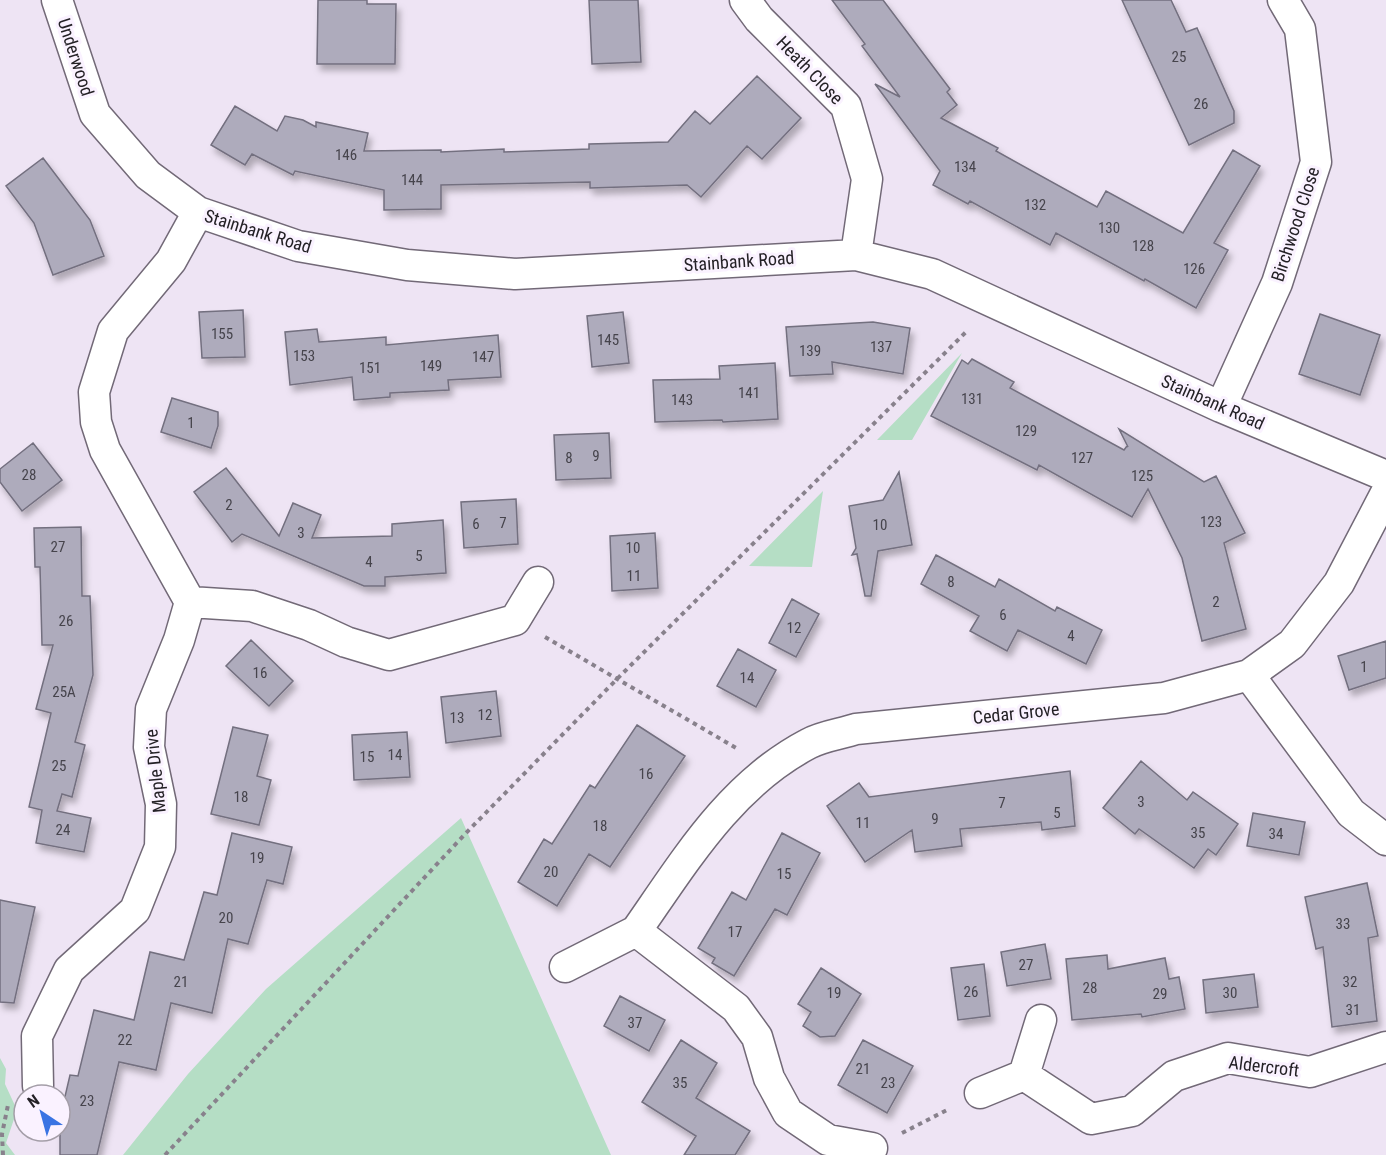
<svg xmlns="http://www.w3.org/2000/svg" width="1386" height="1155" font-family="'Roboto Condensed',sans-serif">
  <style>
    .green { fill: #b5dec5 }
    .building { fill: #aeabbc; stroke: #736f7f; stroke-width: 1.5; filter: url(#shadow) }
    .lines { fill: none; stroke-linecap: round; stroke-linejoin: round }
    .street-casing { stroke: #726977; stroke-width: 33 }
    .path { stroke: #88818c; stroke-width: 4; stroke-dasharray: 4.5 4.5; stroke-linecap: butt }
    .street { stroke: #fff; stroke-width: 30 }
    .labels { text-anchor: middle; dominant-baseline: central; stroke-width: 6; stroke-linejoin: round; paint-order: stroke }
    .number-label { font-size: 15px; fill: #46444c }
    .street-label { font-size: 18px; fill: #242126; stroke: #faf2ff }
  </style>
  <defs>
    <filter id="shadow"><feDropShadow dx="3.5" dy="6" stdDeviation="3" flood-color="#0004"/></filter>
  </defs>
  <rect width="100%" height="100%" fill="#eee4f4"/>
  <path class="green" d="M962 353 912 440H877Z
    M823 491 812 567 749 566Z
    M461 818 611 1155H123L188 1074 266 989Z
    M0 1058 6 1069 5 1084 17 1110 6 1143 15 1155H0Z"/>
  <path class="building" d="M318 0H367V4H396L395 64H317Z
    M589 0H638L641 62 592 64Z
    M832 0H883L950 89 947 92 957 105 941 118 998 148 996 151 1097 207 1106 191 1183 233 1233 150 1260 166 1214 243 1228 250 1196 308 1145 279 1144 281 1056 233 1050 245 970 201 968 204 933 185 940 171 875 84 900 97 862 46 865 44Z
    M1122 0H1171L1186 32 1197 28 1234 111V123L1189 145Z
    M757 76 801 118 762 159 747 146 701 197 687 185 590 188V182L441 185V209L384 210V190L295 171 293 175 252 154 245 165 211 145 235 106 277 131 285 116 303 120 316 127V122L368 133 364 151 441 150V152L504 149V152L589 149V144L668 142 695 111 710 124Z
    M43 158 90 220 104 256 53 275 34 223 6 186Z
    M243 310 245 357 202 358 199 312Z
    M623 312 629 363 592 367 587 316Z
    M1320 314 1380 335 1360 395 1299 374Z
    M873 322 910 328 903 374 832 362 833 374 790 376 786 327Z
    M317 329 319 342 386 337V345L498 335 501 377 448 380 449 390 390 393V397L354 400 352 377 290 385 285 332Z
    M972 359 1014 382 1010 388 1124 450 1127 446 1128 447 1119 429 1204 482 1216 476 1245 533 1224 543 1246 629 1202 641 1182 558 1148 489 1132 517 1039 465 1037 470 931 416 962 360 968 364Z
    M775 363 778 419 723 422 722 420 655 422 653 380 720 379 719 366Z
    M172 398 218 412V426L211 448 161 432Z
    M609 433 611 478 556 480 554 435Z
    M33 443 62 480 22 511 0 482V469Z
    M226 468 279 536 293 503 321 515 312 538 392 536V524L443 520 446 573 385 577V586H364L242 534 232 542 194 492Z
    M899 472 912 545 878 551 871 596H865L857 554 852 555 856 548 849 506 883 500Z
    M516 499 518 544 464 548 461 502Z
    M81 527 82 596H90L93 675 75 742 85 745 72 797 62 794 57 811 91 818 84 852 36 843 42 810 29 807 51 713 36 709 53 645H42L40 567H35L34 528Z
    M655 533 658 588 612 591 610 536Z
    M936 555 995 587 999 579 1055 611 1057 607 1102 630 1086 664 1018 630 1007 651 970 631 979 616 921 584Z
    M792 599 819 614 796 657 769 643Z
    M251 640 293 681 269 706 226 666Z
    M1386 641V678L1349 690 1338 656Z
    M738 649 776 670 756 707 717 686Z
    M496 691 501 736 446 743 441 697Z
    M637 725 685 756 610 867 589 854 557 906 518 882 544 839 552 844 590 785 595 788Z
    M233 727 268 735 257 776 271 780 259 825 211 814Z
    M407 732 410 777 354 780 352 735Z
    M1141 761 1187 800 1193 792 1238 824 1216 855 1208 849 1194 868 1139 829 1135 834 1103 808Z
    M1070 771 1075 826 1042 830 1041 822 960 829 962 846 915 852 912 830 865 862 827 806 859 783 869 797Z
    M1253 813 1305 822 1299 855 1247 846Z
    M232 833 292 847 283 884 267 880 248 944 228 939 212 1013 171 1003 156 1070 119 1062 97 1155H60V1118L70 1075 78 1076 94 1010 134 1020 150 952 184 960 204 892 217 895Z
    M782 833 820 853 787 915 775 909 734 976 712 963 715 958 698 948 732 892 746 900Z
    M1367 883 1378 936 1368 938 1377 1021 1332 1027 1323 947 1316 949 1305 897Z
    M0 900 35 907 14 1003 0 1002Z
    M1045 944 1051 979 1007 986 1001 952Z
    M1107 955 1108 969 1165 958 1169 979 1179 977 1185 1009 1142 1017 1141 1014 1072 1020 1066 959Z
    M984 964 990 1016 958 1020 951 968Z
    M821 968 861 994 835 1036 820 1037 803 1026 811 1012 798 1004Z
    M1254 974 1258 1007 1206 1013 1203 980Z
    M620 996 665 1020 649 1051 604 1026Z
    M681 1040 717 1063 696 1098 750 1131 735 1155H684L696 1136 642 1102Z
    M863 1040 913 1066 887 1113 838 1085Z"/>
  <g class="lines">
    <g class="street-casing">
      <path id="street" d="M57 0 95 114 148 175 198 212 298 246 407 265 515 274 856 255 932 274 1221 407 1386 476
        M745 0 759 19 846 106 867 179 856 255
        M1221 407 1277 283 1316 162 1300 29 1283 0
        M190 602 252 606 309 625 346 642 389 655 515 620 538 582
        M1249 675 1351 813 1386 840
        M565 967 636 931
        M1024 1075 1041 1020
        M38 1086 37 1036 69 970 135 910 160 847 161 804 149 747 151 709 179 640 190 602 105 450 96 422 94 392 113 331 171 261 198 212
        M980 1093 1024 1075 1091 1119 1132 1111 1174 1076 1228 1058 1310 1072 1386 1047
        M872 1148 828 1140 788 1113 769 1078 757 1037 736 1008 636 931C685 861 730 785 808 744 822 736 841 734 856 729L1164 698 1249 675 1292 644 1339 583 1386 493"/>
    </g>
    <path class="path" d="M545 637 738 749
      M902 1133 949 1109
      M3 1155 2 1134 8 1105
      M165 1155 467 832 617 679 968 330"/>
    <use href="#street" class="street"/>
  </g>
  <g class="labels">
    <g class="number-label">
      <text x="1179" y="57">25</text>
      <text x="1201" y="104">26</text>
      <text x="346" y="155">146</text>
      <text x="965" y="167">134</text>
      <text x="412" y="180">144</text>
      <text x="1035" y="205">132</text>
      <text x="1109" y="228">130</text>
      <text x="1143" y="246">128</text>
      <text x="1194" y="269">126</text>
      <text x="222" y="334">155</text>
      <text x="608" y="340">145</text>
      <text x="881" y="347">137</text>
      <text x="810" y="351">139</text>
      <text x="304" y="356">153</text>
      <text x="483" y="357">147</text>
      <text x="431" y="366">149</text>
      <text x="370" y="368">151</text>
      <text x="749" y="393">141</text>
      <text x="972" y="399">131</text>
      <text x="682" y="400">143</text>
      <text x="191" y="423">1</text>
      <text x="1026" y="431">129</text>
      <text x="596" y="456">9</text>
      <text x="569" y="458">8</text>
      <text x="1082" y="458">127</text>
      <text x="29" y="475">28</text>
      <text x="1142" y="476">125</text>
      <text x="229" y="505">2</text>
      <text x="1211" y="522">123</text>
      <text x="503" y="523">7</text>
      <text x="476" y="524">6</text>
      <text x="880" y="525">10</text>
      <text x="301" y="533">3</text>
      <text x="58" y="547">27</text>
      <text x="633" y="548">10</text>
      <text x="419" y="556">5</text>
      <text x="369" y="562">4</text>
      <text x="634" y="576">11</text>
      <text x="951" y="582">8</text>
      <text x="1216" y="602">2</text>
      <text x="1003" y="615">6</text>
      <text x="66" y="621">26</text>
      <text x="794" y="628">12</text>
      <text x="1071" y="636">4</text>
      <text x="1364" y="667">1</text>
      <text x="260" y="673">16</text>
      <text x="747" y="678">14</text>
      <text x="64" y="692">25A</text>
      <text x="485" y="715">12</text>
      <text x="457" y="718">13</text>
      <text x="395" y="755">14</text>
      <text x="367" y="757">15</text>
      <text x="59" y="766">25</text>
      <text x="646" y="774">16</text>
      <text x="241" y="797">18</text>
      <text x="1141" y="802">3</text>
      <text x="1002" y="803">7</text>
      <text x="1057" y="813">5</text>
      <text x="935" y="819">9</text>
      <text x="863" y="823">11</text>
      <text x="600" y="826">18</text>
      <text x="63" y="830">24</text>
      <text x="1198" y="833">35</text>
      <text x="1276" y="834">34</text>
      <text x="257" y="858">19</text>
      <text x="551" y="872">20</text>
      <text x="784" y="874">15</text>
      <text x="226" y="918">20</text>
      <text x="1343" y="924">33</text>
      <text x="735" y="932">17</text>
      <text x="1026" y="965">27</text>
      <text x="181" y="982">21</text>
      <text x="1350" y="982">32</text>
      <text x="1090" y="988">28</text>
      <text x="971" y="992">26</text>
      <text x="834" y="993">19</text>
      <text x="1230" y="993">30</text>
      <text x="1160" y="994">29</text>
      <text x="1353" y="1010">31</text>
      <text x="635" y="1023">37</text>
      <text x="125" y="1040">22</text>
      <text x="863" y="1069">21</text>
      <text x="680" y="1083">35</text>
      <text x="888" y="1083">23</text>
      <text x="87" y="1101">23</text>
    </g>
    <g class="street-label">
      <text transform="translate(76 57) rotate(72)">Underwood</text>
      <text transform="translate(810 70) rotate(46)">Heath Close</text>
      <text transform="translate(1295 224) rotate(-72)">Birchwood Close</text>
      <text transform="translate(258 231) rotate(17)">Stainbank Road</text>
      <text transform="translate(739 261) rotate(-4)">Stainbank Road</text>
      <text transform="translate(1213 402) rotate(24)">Stainbank Road</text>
      <text transform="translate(1016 713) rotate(-6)">Cedar Grove</text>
      <text transform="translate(155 771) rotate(-96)">Maple Drive</text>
      <text transform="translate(1264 1066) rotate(7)">Aldercroft</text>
    </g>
  </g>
  <g transform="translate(42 1113) rotate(324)"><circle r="28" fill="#faf2ff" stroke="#a49ea8" stroke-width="1.5"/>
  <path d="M0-4.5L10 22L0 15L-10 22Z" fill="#3974e3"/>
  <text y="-9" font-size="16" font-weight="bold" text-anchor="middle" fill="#242126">N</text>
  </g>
</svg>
